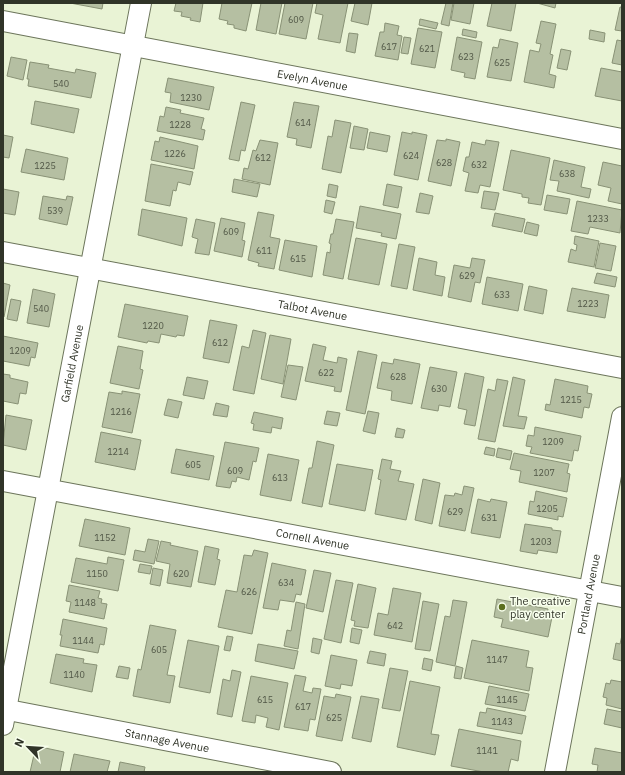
<svg xmlns="http://www.w3.org/2000/svg" width="625" height="775" font-family="'IBM Plex Sans',sans-serif">
  <style>
    .building { fill: #b5bfa2; stroke: #899276 }
    .lines { fill: none; stroke-linecap: round; stroke-linejoin: round }
    .minor-casing { stroke: #6c755b; stroke-width: 22 }
    .minor { stroke: #fff; stroke-width: 20 }
    .poi-dot { fill: #5b6f1f; stroke: #f8ffed; stroke-width: 1.5 }
    .labels { text-anchor: middle; dominant-baseline: central; stroke-width: 3; stroke-linejoin: round; paint-order: stroke }
    .number-label { font-size: 9px; fill: #515746 }
    .street-label { font-size: 11px; fill: #303428; stroke: #f8ffed }
    .poi-label { font-size: 11px; fill: #303428; stroke: #f8ffed; text-anchor: start }
  </style>
  <rect width="100%" height="100%" fill="#e9f3d5"/>
  <path class="building" d="M70 3H103L102 9Z
    M176 3H203L200 22 190 20 191 18 181 16 182 12 174 11Z
    M222 3H252L246 31 234 28V25L227 24 228 21 219 19Z
    M261 3H282L276 34 256 30Z
    M285 3H313L306 39 279 34Z
    M317 3H348L340 43 318 39 323 15 315 13Z
    M355 3H372L368 25 351 21Z
    M446 3H453L449 26 441 24Z
    M454 3H474L470 24 451 20Z
    M492 3H516L511 31 487 26Z
    M537 3H556L555 8Z
    M620 7H622V31L615 30Z
    M420 19 438 23 436 29 419 25Z
    M541 21 556 24 550 54 553 55 549 74 556 76 554 88 524 82 530 50 539 52 541 44 536 43Z
    M385 23 399 26 397 35 402 36 398 60 375 56 380 32H384Z
    M418 28 442 32 435 68 411 64Z
    M463 29 477 32 476 38 462 35Z
    M590 30 605 33 604 42 589 39Z
    M349 33 358 34 355 53 346 51Z
    M404 37 411 38 408 54 401 53Z
    M457 37 482 42 475 79 464 77 465 73 451 70Z
    M500 39 518 43 511 81 487 77 493 47 498 48Z
    M617 40 622 41V65L612 63Z
    M561 49 571 51 567 70 557 68Z
    M11 57 27 60 23 80 7 76Z
    M30 62 49 65 48 68 75 73 76 69 96 73 91 98 28 86 29 79H27Z
    M601 68 622 72V101L595 96Z
    M168 78 214 87 209 110 170 102 171 93 165 92Z
    M35 101 79 109 74 133 31 124Z
    M241 102 255 105 245 151 241 150 239 161 229 159Z
    M294 102 319 106 311 148 296 145 297 139 287 137Z
    M166 107 181 110 180 113 204 118 201 129 205 130 203 140 157 131 160 116 164 117Z
    M335 120 351 123 341 173 322 169 328 136 332 137Z
    M354 126 368 129 364 150 350 148Z
    M370 132 390 136 387 152 367 148Z
    M402 132 412 134V132L427 135 418 180 394 175Z
    M3 135 13 137 9 158 3 157Z
    M160 137 198 146 194 169 151 160 155 141 159 142Z
    M446 139 460 142 451 186 428 181 437 140 446 141Z
    M260 140 278 143 270 185 242 179 244 168 248 169 253 150 256 151Z
    M486 140 499 142 490 187 480 185 478 193 465 191 469 173 463 171 466 157H469L472 142 485 145Z
    M26 149 68 158 64 180 21 172Z
    M511 150 550 158 541 205 528 203 529 198 522 197V194L503 190Z
    M554 160 585 167 581 187 591 189 589 198 557 191 559 181 550 180Z
    M603 162 622 166V204L608 201 611 188 598 185Z
    M151 164 193 172 190 185 178 182 176 191 173 190 170 206 145 201Z
    M234 179 260 184 257 197 232 192Z
    M329 184 338 186 336 198 327 196Z
    M387 184 402 187 398 208 383 205Z
    M3 189 19 192 15 215 3 213Z
    M484 191 499 193 495 210 481 208Z
    M420 193 433 196 429 214 416 212Z
    M547 195 570 199 567 214 544 210Z
    M43 196 66 200 67 196 73 197 67 225 39 219Z
    M326 200 335 202 332 214 324 212Z
    M577 201 622 210 620 233 590 227 588 234 571 231Z
    M360 206 401 214 396 239 381 236 382 233 356 228Z
    M142 209 187 218 182 246 138 235Z
    M258 212 274 215 270 237 280 239 274 269 258 266 259 263 248 260Z
    M495 213 525 219 522 232 492 226Z
    M221 218 245 223 242 240 245 241 242 257 214 251Z
    M196 219 215 223 209 255 195 253 198 239 192 237Z
    M336 219 354 222 343 279 323 275 327 252 330 253 331 244 329 243 331 234H333Z
    M527 222 539 225 537 236 524 233Z
    M575 236 599 241 594 267 568 262 571 249 576 251 577 245 574 244Z
    M356 238 387 244 379 285 348 279Z
    M285 240 317 246 312 277 279 270Z
    M600 243 616 246 611 271 595 268Z
    M399 244 415 247 407 289 391 286Z
    M419 258 437 262 435 275 445 277 442 296 413 290Z
    M472 258 485 260 480 283 475 282 471 302 448 297 454 265 470 268Z
    M597 273 617 277 615 287 594 283Z
    M487 277 523 284 518 311 482 304Z
    M3 283 10 285 4 317H3Z
    M529 286 547 290 543 314 524 310Z
    M572 288 609 295 605 318 567 311Z
    M33 289 55 294 49 327 27 323Z
    M11 299 21 301 17 321 7 319Z
    M125 304 188 316 184 336 177 335 176 337 161 334 159 343 148 341 147 343 118 337Z
    M210 320 237 325 229 363 203 358Z
    M253 330 266 333 254 394 233 390 242 346 249 348Z
    M270 335 291 339 283 384 261 379Z
    M3 336 38 343 35 358 31 357 29 366 3 361Z
    M313 344 326 347 323 360 337 363 338 357 347 359 341 392 334 391 335 387 305 381Z
    M118 346 143 351 140 369 143 370 139 389 110 383Z
    M358 351 377 355 365 414 346 410Z
    M394 359 420 364 412 404 391 400 392 391 377 388 382 362 393 364Z
    M288 365 303 367 296 400 281 397Z
    M430 367 457 372 450 407 439 405 438 411 421 408Z
    M465 373 484 377 475 426 464 424 467 410 458 408Z
    M3 374 10 375V378L28 382 26 394 20 393 18 404 3 401Z
    M187 377 208 381 204 399 183 395Z
    M513 377 525 380 518 416 527 417 524 429 503 426Z
    M497 379 508 381 495 442 478 439 488 389 495 391Z
    M555 379 588 386 587 393 592 394 589 408 584 407 582 418 545 410 546 404 550 405Z
    M122 391 140 394 132 433 102 427 109 392 122 394Z
    M168 399 182 402 178 418 164 415Z
    M216 403 229 406 227 417 213 415Z
    M327 411 340 413 337 426 324 424Z
    M368 411 379 413 375 434 363 431Z
    M254 412 283 418 281 429 272 427 271 433 253 430 254 424 251 423Z
    M6 415 32 420 26 450 3 445Z
    M535 427 581 436 578 451 574 450 572 461 530 453 532 447 526 446 528 435 534 436Z
    M397 428 405 430 403 438 395 437Z
    M101 432 141 440 135 470 95 462Z
    M317 441 334 445 322 507 302 503 309 468H312Z
    M225 442 259 448 256 462 253 461 249 480 237 477 236 482 232 481 230 488 216 486Z
    M486 447 495 449 494 456 484 454Z
    M498 448 512 451 510 460 496 457Z
    M176 449 214 456 209 480 171 473Z
    M514 453 569 464 567 473 570 474 567 492 519 482 521 471 510 469Z
    M268 454 299 460 291 501 260 495Z
    M382 459 392 461 390 469 401 471 398 481 414 484 406 520 375 514 381 480 378 479Z
    M337 464 373 470 365 511 329 504Z
    M423 479 440 483 432 524 415 520Z
    M464 486 474 488 465 531 439 526 445 495 454 496 455 493 462 495Z
    M536 491 567 498 563 517 558 516V520L528 514 530 501 534 502Z
    M478 499 490 502 491 499 507 502 500 538 471 533Z
    M85 519 130 528 125 555 79 546Z
    M525 524 552 528V530L561 531 557 553 538 550 537 554 520 551Z
    M148 539 159 541 154 564 133 560 135 550 145 552Z
    M161 541 171 543 170 545 198 551 191 587 167 583 170 564 156 561Z
    M205 546 219 549 217 559 220 560 215 585 198 582Z
    M254 550 268 553 252 634 218 627 226 590 237 592 244 555 252 556Z
    M108 557 124 560 118 591 71 582 76 558 107 564Z
    M272 563 306 570 301 595 296 594 294 602 280 600 278 610 263 608Z
    M140 564 152 566 150 574 138 572Z
    M153 568 163 570 160 586 150 584Z
    M314 570 331 573 323 612 306 608Z
    M336 580 353 583 341 643 324 639Z
    M358 584 376 588 368 628 354 626 355 621 351 620Z
    M69 585 100 591 98 598 102 599 101 603 107 604 104 619 69 612 71 602 66 601Z
    M393 588 421 593 412 642 374 635 378 613 388 615Z
    M497 599 548 609 547 616 552 617 548 637 501 627 503 619 494 617Z
    M453 600 467 602 455 666 436 662 445 616 450 617Z
    M423 601 439 604 430 651 415 649Z
    M296 602 305 604 298 649 284 646 287 630 291 631Z
    M63 619 107 628 104 645 100 644 98 653 60 646 62 635H60Z
    M150 625 176 630 167 675 175 676 170 703 133 696 138 669 141 670Z
    M352 628 362 630 359 644 350 642Z
    M622 635V661L613 659 616 643 620 644Z
    M227 636 233 637 230 651 224 650Z
    M313 638 322 640 319 654 311 652Z
    M188 640 219 646 210 693 179 687Z
    M472 640 529 651 526 667 533 668 529 691 464 678Z
    M258 644 298 651 294 669 255 661Z
    M370 651 386 654 384 666 367 663Z
    M56 654 84 659 83 663 97 665 92 692 50 683Z
    M331 655 357 660 352 686 341 684 340 689 325 686Z
    M424 658 433 660 431 671 422 669Z
    M119 666 130 668 128 679 116 677Z
    M456 666 463 668 461 679 454 678Z
    M390 668 408 671 400 711 382 708Z
    M232 670 241 672 232 717 217 714 223 679 230 681Z
    M295 675 306 677 303 691 312 693 313 688 321 689 315 720 310 719 308 731 284 727Z
    M251 676 288 683 279 730 266 727 268 718 256 715 255 723 242 721Z
    M611 680 622 682V709L606 705 607 698 603 697 606 683 610 684Z
    M410 681 440 687 431 734 439 735 435 755 397 747Z
    M489 686 529 694 525 711 485 704Z
    M336 694 351 697 342 741 316 736 324 696 335 698Z
    M361 696 379 699 371 742 352 738Z
    M487 708 526 716 522 734 477 726 480 712 486 713Z
    M607 709 622 712V728L604 724Z
    M459 729 521 741 518 761 511 759 508 772H484L451 766Z
    M36 746 64 752 60 772H30Z
    M595 748 622 753V772H597L598 765 592 764Z
    M74 754 110 761 107 772H70Z
    M120 762 145 767 144 772H118Z"/>
  <g class="lines">
    <g class="minor-casing">
      <g id="minor">
        <path id="s1" d="M3 21 622 139"/>
        <path id="s2" d="M3 252 622 368"/>
        <path id="s3" d="M3 481 622 597"/>
        <path id="s4" d="M3 709 331 772"/>
        <path id="s5" d="M3 725 141 3"/>
        <path id="s6" d="M555 772 622 417"/>
      </g>
    </g>
    <use href="#minor" class="minor"/>
  </g>
  <circle class="poi-dot" cx="502" cy="607" r="4"/>
  <g class="labels">
    <g class="number-label">
      <text x="296" y="19">609</text>
      <text x="389" y="46">617</text>
      <text x="427" y="48">621</text>
      <text x="466" y="56">623</text>
      <text x="502" y="62">625</text>
      <text x="61" y="83">540</text>
      <text x="191" y="97">1230</text>
      <text x="303" y="122">614</text>
      <text x="180" y="124">1228</text>
      <text x="175" y="153">1226</text>
      <text x="411" y="155">624</text>
      <text x="263" y="157">612</text>
      <text x="444" y="162">628</text>
      <text x="479" y="164">632</text>
      <text x="45" y="165">1225</text>
      <text x="567" y="173">638</text>
      <text x="55" y="210">539</text>
      <text x="598" y="218">1233</text>
      <text x="231" y="231">609</text>
      <text x="264" y="250">611</text>
      <text x="298" y="258">615</text>
      <text x="467" y="275">629</text>
      <text x="502" y="294">633</text>
      <text x="588" y="303">1223</text>
      <text x="41" y="308">540</text>
      <text x="153" y="325">1220</text>
      <text x="220" y="342">612</text>
      <text x="20" y="350">1209</text>
      <text x="326" y="372">622</text>
      <text x="398" y="376">628</text>
      <text x="439" y="388">630</text>
      <text x="571" y="399">1215</text>
      <text x="121" y="411">1216</text>
      <text x="553" y="441">1209</text>
      <text x="118" y="451">1214</text>
      <text x="193" y="464">605</text>
      <text x="235" y="470">609</text>
      <text x="544" y="472">1207</text>
      <text x="280" y="477">613</text>
      <text x="547" y="508">1205</text>
      <text x="455" y="511">629</text>
      <text x="489" y="517">631</text>
      <text x="105" y="537">1152</text>
      <text x="541" y="541">1203</text>
      <text x="97" y="573">1150</text>
      <text x="181" y="573">620</text>
      <text x="286" y="582">634</text>
      <text x="249" y="591">626</text>
      <text x="85" y="602">1148</text>
      <text x="395" y="625">642</text>
      <text x="83" y="640">1144</text>
      <text x="159" y="649">605</text>
      <text x="497" y="659">1147</text>
      <text x="74" y="674">1140</text>
      <text x="265" y="699">615</text>
      <text x="507" y="699">1145</text>
      <text x="303" y="706">617</text>
      <text x="334" y="717">625</text>
      <text x="502" y="721">1143</text>
      <text x="487" y="750">1141</text>
    </g>
    <g class="street-label">
      <text stroke="none"><textPath href="#s1" startOffset="315">Evelyn Avenue</textPath></text>
      <text stroke="none"><textPath href="#s2" startOffset="315">Talbot Avenue</textPath></text>
      <text stroke="none"><textPath href="#s5" startOffset="368">Garfield Avenue</textPath></text>
      <text stroke="none"><textPath href="#s3" startOffset="315">Cornell Avenue</textPath></text>
      <text stroke="none"><textPath href="#s6" startOffset="181">Portland Avenue</textPath></text>
      <text stroke="none"><textPath href="#s4" startOffset="167">Stannage Avenue</textPath></text>
    </g>
    <g class="poi-label">
      <text x="510" y="601">The creative<tspan x="510" dy="13">play center</tspan></text>
    </g>
  </g>
  <rect width="625" height="775" fill="none" stroke="#303428" stroke-width="8"/>
  <g transform="translate(28 747) rotate(295)" stroke="#f8ffed" stroke-width="3" paint-order="stroke">
  <path d="M0-3L7 15L0 10L-7 15Z" fill="#303428"/>
  <text y="-6" font-size="11" font-weight="bold" text-anchor="middle" fill="#303428">N</text>
  </g>
</svg>
